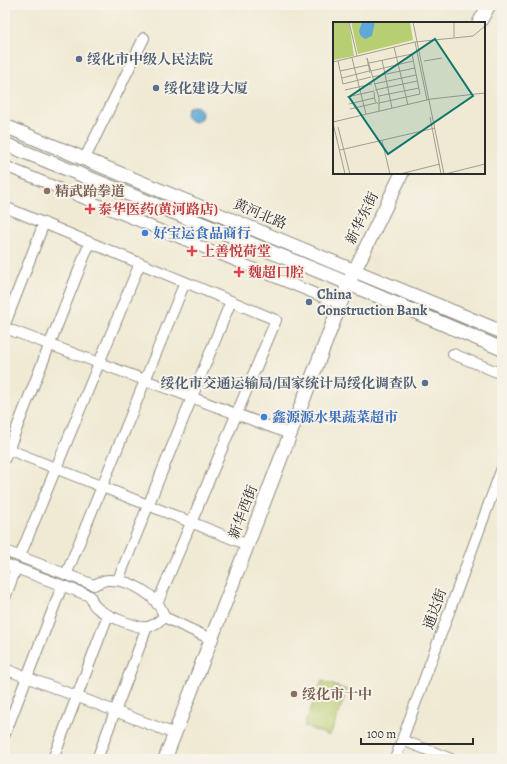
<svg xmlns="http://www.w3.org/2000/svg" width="507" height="764" font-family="Alegreya,'Noto Serif SC',serif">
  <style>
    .green { fill: #b8ce72; stroke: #727c4e }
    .water { fill: #5fa9d7; stroke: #456a81 }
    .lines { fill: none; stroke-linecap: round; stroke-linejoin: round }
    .minor-casing { stroke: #8e8a80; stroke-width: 12 }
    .major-casing { stroke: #8e8a80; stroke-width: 15 }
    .minor { stroke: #fff; stroke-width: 10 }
    .major { stroke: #fff; stroke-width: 13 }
    .service-dot { fill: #5c6f8a; stroke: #f7f3e8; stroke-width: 1.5 }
    .education-dot { fill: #8d6e63; stroke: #f7f3e8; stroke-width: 1.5 }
    .health-dot { fill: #e0444e; stroke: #f7f3e8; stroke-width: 1.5 }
    .shop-dot { fill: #3f7fe0; stroke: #f7f3e8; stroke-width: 1.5 }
    .labels { text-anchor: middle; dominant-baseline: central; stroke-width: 4; stroke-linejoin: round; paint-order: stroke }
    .service-label { font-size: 14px; font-weight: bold; fill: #4e5e75; stroke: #f7f3e8; text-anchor: start }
    .education-label { font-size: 14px; font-weight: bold; fill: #785e54; stroke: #f7f3e8; text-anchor: start }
    .health-label { font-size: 14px; font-weight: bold; fill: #be3a42; stroke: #f7f3e8; text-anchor: start }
    .street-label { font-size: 14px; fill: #2b2b2b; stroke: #f7f3e8 }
    .shop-label { font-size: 14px; font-weight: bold; fill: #366cbe; stroke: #f7f3e8; text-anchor: start }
    .inset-road { fill: none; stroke: #a19e90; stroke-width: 1 }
    .view { fill: #0f766e; fill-opacity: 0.15; stroke: #0f766e; stroke-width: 2 }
    .inset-edge { fill: none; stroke: #2b2b2b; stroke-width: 2 }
  </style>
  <rect width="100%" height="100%" fill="#f7f3e8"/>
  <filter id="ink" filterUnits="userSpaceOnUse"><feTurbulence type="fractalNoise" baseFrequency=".025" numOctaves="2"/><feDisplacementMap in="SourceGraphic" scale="8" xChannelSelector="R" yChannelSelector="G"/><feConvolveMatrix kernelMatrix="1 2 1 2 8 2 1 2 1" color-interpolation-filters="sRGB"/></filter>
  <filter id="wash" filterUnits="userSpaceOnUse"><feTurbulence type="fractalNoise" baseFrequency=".012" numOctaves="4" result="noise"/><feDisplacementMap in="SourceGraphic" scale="16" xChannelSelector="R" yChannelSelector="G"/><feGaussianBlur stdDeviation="0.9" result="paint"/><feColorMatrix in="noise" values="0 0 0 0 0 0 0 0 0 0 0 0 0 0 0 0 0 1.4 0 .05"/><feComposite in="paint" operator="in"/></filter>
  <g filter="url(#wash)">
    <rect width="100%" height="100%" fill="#f0ead4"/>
    <path class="green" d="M322 681 347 690 330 736 304 726Z"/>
    <path class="water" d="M186 114a8 8 0 1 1 16 0a8 8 0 1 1-16 0Z"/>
  </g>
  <g filter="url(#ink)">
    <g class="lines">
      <g class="minor-casing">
        <path id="minor" d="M85 158 144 38
          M5 166 340 304
          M5 207 276 320 157 604
          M5 324 44 223
          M5 328 290 434
          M453 354 502 374
          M5 448 248 545
          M5 458 90 242
          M5 551 94 585C98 583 103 580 108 580 129 579 159 595 164 617L211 639
          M20 556 140 263
          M5 564 90 596C92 600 93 605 96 607 104 615 138 629 148 627 155 625 159 621 164 617
          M66 575 185 282
          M118 580 231 301
          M5 598 16 568
          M5 669 175 734
          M5 734 62 586
          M402 740 451 759
          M53 759 108 615
          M97 759 147 627
          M395 759 502 468"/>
      </g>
      <g class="major-casing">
        <path id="major" d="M479 23 489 5
          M5 126 502 332
          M5 144 333 277 502 349
          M165 759 348 284 402 173"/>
      </g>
      <use href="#minor" class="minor"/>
      <use href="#major" class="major"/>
    </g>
  </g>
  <g class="service-dot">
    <circle cx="79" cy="59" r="4"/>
    <circle cx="156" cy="88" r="4"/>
    <circle cx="309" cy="302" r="4"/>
    <circle cx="425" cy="383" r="4"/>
  </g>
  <g class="education-dot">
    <circle cx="47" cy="191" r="4"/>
    <circle cx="294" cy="694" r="4"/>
  </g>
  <g class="health-dot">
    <path d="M88 203h4v4h4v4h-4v4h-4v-4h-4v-4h4z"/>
    <path d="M190 245h4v4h4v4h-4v4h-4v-4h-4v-4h4z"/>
    <path d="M237 266h4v4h4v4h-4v4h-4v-4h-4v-4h4z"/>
  </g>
  <g class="shop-dot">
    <circle cx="145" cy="233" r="4"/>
    <circle cx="264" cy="417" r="4"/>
  </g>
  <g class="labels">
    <g class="service-label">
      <text x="87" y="59">绥化市中级人民法院</text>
      <text x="164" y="88">绥化建设大厦</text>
      <text x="317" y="294">China<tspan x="317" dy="16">Construction Bank</tspan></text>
      <text x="417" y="383" text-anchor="end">绥化市交通运输局/国家统计局绥化调查队</text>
    </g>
    <g class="education-label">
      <text x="55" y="191">精武跆拳道</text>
      <text x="302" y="694">绥化市十中</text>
    </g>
    <g class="health-label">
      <text x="98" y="209">泰华医药(黄河路店)</text>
      <text x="201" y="251">上善悦荷堂</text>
      <text x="248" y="272">魏超口腔</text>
    </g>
    <g class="street-label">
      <text transform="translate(260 214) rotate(23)">黄河北路</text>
      <text transform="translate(362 218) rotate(-64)">新华东街</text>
      <text transform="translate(243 512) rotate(-69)">新华西街</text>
      <text transform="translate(435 609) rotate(-70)">通达街</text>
    </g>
    <g class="shop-label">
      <text x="153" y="233">好宝运食品商行</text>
      <text x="272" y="417">鑫源源水果蔬菜超市</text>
    </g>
  </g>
  <g transform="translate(333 22)">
    <rect width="152" height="152" fill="#f0ead4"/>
    <path d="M0 0H16L21 34 0 38ZM18 0H77L80 18 25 32Z" fill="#b8ce72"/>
    <path d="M29 0H42L39 14 32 17 27 13 26 9Z" fill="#5fa9d7"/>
    <path class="inset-road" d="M16 0 24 34M80 0 111 152M121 0V15M82 20 94 78M61 25 75 83M19 36 33 92M34 36 46 76V89M34 36 37 51M49 38 59 86M5 39 10 62 38 55M91 39 109 36M0 40 82 20 140 14 152 4M36 41 79 32 87 72 46 81M7 49 35 43M38 49 80 39M39 55 82 46M9 56 36 49M41 62 83 53M12 68 39 62M42 68 84 59M41 70 42 79 45 82M46 74 86 66M14 75 41 69M16 82 41 76M17 87 43 81M97 95 108 152M0 100 98 77 152 71M0 101 12 152M5 105 17 152M49 119 57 152M7 128 102 106M67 152 107 142M112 152 152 142"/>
    <path class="view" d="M102 17 140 74 55 132 16 75Z"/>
    <rect width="152" height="152" class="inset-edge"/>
  </g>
  <rect width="507" height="764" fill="none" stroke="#f7f3e8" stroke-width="20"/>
  <path d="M361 738v6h112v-6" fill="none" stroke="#2b2b2b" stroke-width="2"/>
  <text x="367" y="738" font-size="12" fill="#2b2b2b" stroke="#f7f3e8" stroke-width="3" paint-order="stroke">100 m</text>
</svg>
